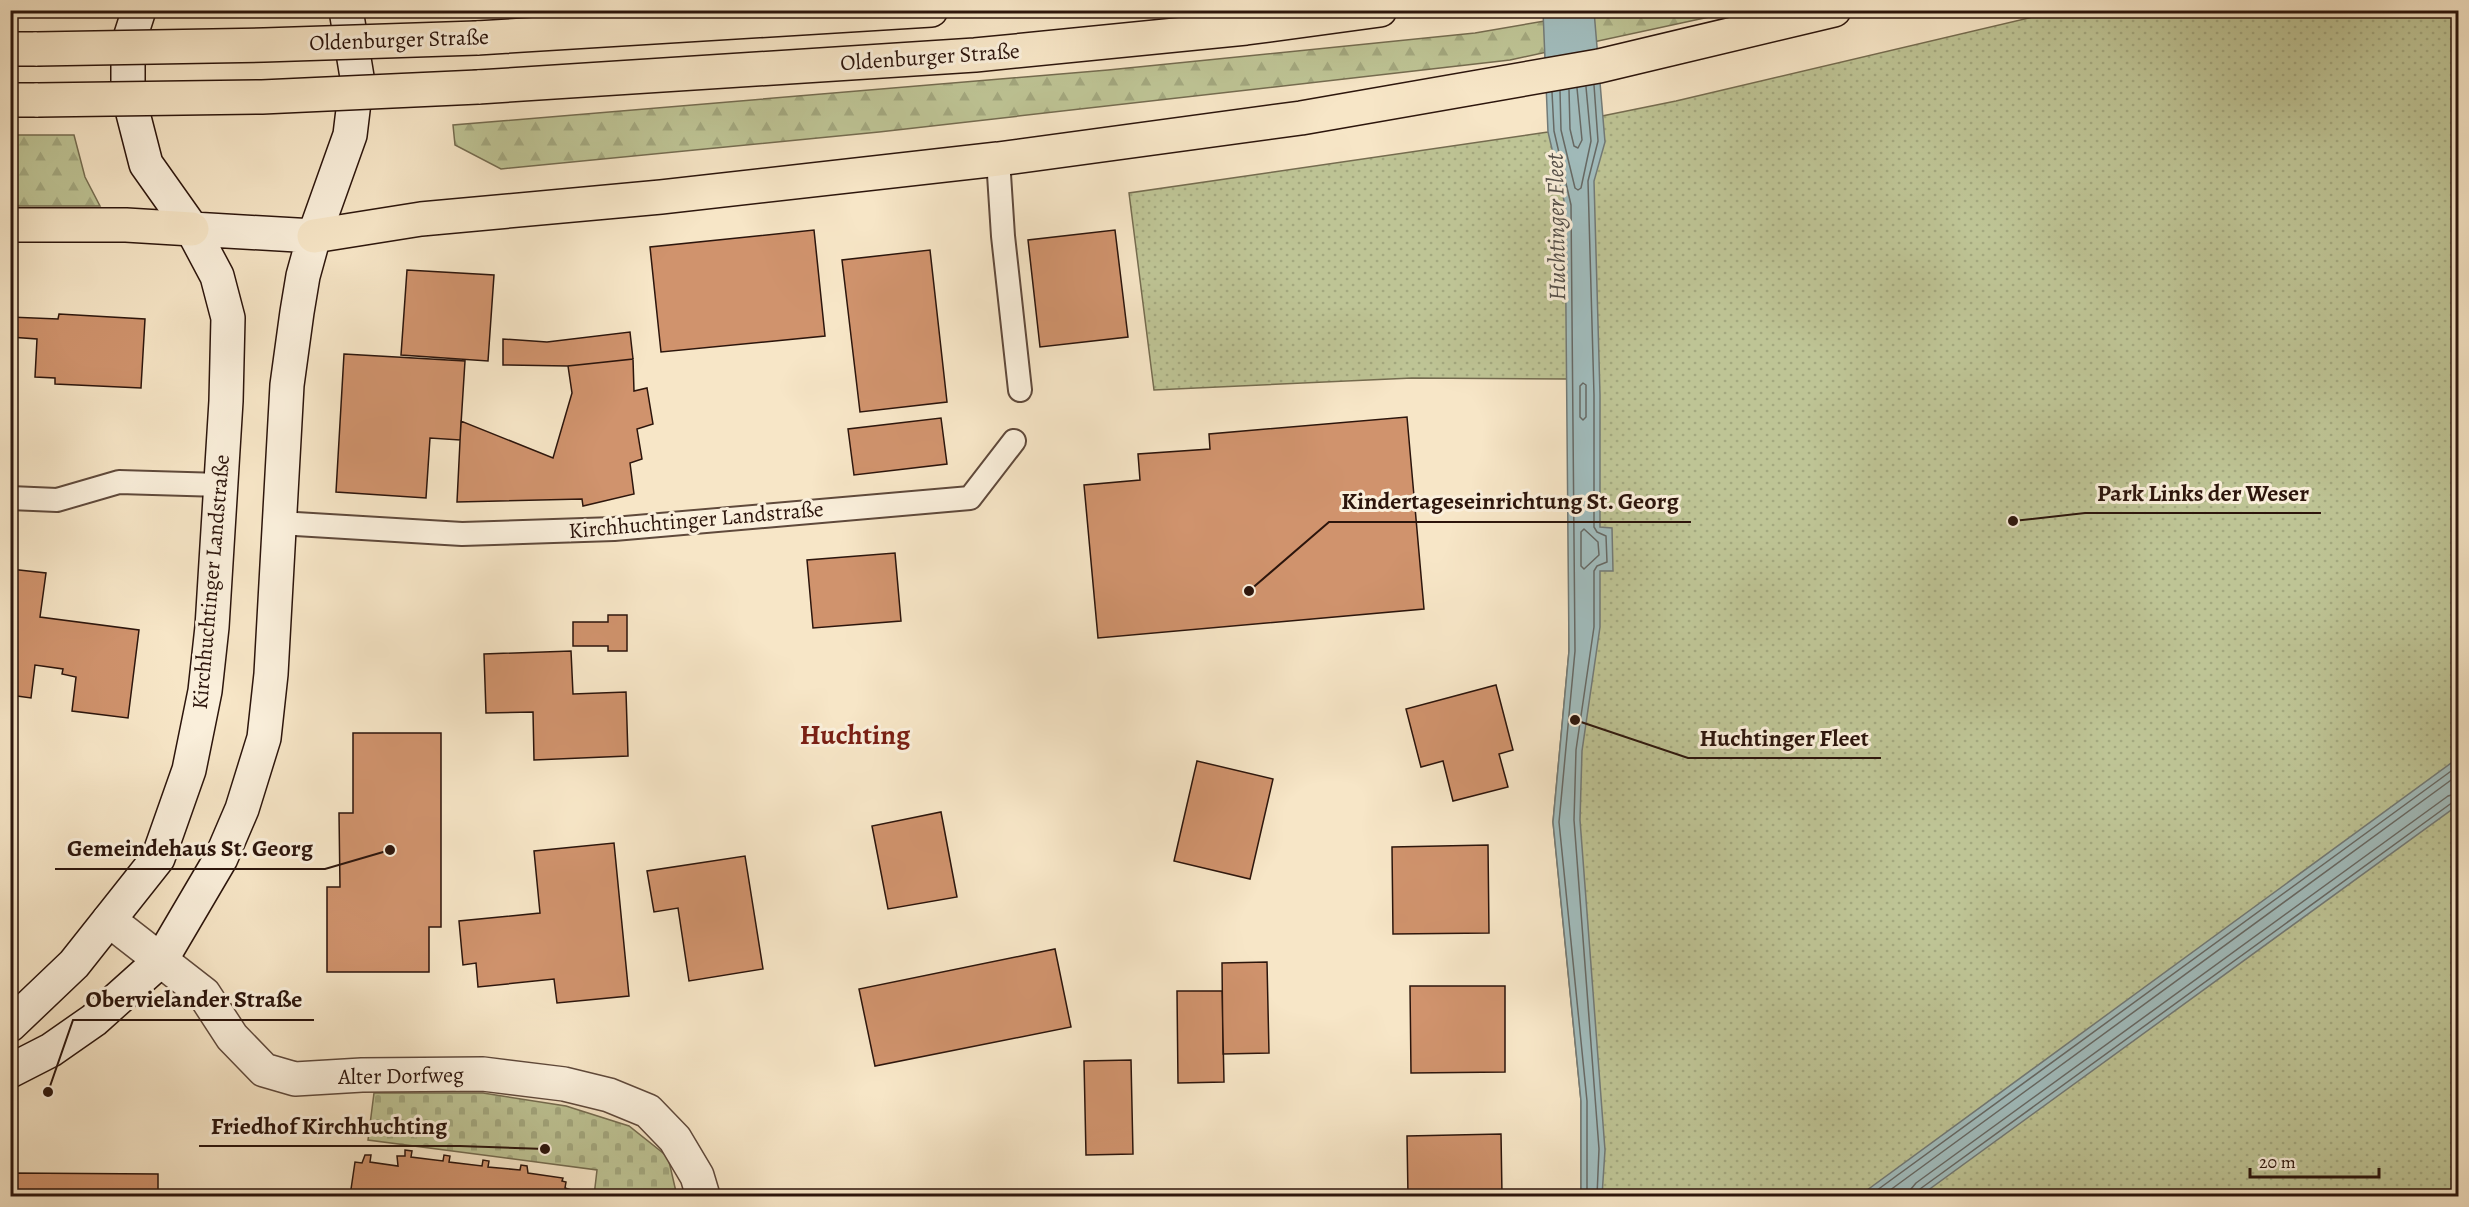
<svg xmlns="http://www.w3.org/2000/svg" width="2469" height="1207" font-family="Alegreya,serif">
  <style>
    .forest { fill: url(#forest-firs); stroke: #756c50; stroke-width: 1.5 }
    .cemetery { fill: url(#cemetery-stones); stroke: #756c50; stroke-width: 1.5 }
    .park { fill: url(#park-dots); stroke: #756c50; stroke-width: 1.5 }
    .water { fill: #a1bdbe; stroke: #727a77; stroke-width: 1.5 }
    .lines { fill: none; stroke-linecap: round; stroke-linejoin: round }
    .shore { stroke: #666965; stroke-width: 1.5 }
    .building { fill: #d0936d; stroke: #2c150c; stroke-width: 1.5 }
    .service-casing { stroke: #5f493b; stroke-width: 26 }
    .minor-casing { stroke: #5f493b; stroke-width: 36 }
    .secondary-casing { stroke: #2c150c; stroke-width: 36 }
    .trunk-casing { stroke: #2c150c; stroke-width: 36 }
    .service { stroke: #faefdb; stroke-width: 22 }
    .minor { stroke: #faefdb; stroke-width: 33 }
    .secondary { stroke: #faefdb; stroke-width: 33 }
    .trunk { stroke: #f7e6c7; stroke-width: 33 }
    .trunk-bridge-casing { stroke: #2c150c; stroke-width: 36; stroke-linecap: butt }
    .trunk-bridge { stroke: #f7e6c7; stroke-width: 33 }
    .labels { text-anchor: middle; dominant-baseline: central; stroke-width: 6; stroke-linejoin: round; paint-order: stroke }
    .street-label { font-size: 22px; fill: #2c150c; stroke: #faefdb }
    .water-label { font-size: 24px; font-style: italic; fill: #55504a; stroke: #faefdb }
    .district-label { font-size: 28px; font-weight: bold; fill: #7a1f14; stroke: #faefdb }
    .leader { fill: none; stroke: #2c150c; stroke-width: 2 }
    .callout-dot { fill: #2c150c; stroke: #faefdb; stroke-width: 2 }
    .callout-label { font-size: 24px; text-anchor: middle; font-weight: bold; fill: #2c150c; stroke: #faefdb; stroke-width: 6; stroke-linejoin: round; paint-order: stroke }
  </style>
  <defs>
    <pattern id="forest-firs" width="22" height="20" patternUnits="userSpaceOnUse" patternTransform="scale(1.5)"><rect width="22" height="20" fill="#bec495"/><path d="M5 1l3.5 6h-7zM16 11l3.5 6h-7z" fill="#a3a87f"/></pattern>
    <pattern id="cemetery-stones" width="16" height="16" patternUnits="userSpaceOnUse" patternTransform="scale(1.5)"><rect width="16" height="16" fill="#bec495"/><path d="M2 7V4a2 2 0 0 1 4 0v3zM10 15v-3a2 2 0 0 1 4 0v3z" fill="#a3a87f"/></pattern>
    <pattern id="park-dots" width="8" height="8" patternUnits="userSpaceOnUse" patternTransform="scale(1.5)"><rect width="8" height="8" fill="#bec495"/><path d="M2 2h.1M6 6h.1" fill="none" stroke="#a3a87f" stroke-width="1.8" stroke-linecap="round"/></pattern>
  </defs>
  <rect width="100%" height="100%" fill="#f7e6c7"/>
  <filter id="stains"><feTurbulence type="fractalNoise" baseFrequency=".00333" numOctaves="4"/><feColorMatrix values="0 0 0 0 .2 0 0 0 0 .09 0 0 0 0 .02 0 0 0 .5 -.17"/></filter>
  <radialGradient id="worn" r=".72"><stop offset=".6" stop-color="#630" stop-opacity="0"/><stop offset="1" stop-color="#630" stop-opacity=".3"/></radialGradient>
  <path class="forest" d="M1603 11H1737L1510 60 879 132 501 169 455 145 453 125 1108 70 1475 33Z
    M11 135H74L85 177 100 206H11Z"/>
  <path class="cemetery" d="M374 1093H483L566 1106 629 1126 668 1157 677 1196H594L597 1170 368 1140Z"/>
  <path class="park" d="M2058 11H2458V1196H1581V1101L1553 822 1569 651 1568 379 1412 378 1154 390 1129 193 1548 132 1602 116 1676 101Z"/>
  <path class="water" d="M1543 11H1594L1605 142 1594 181 1600 395V527L1612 528 1613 571H1600V627L1582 751 1580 820 1605 1150 1602 1196H1581V1101L1553 822 1569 651 1565 205 1548 132Z
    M2458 758V805L1920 1196H1859Z"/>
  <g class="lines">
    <path class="shore" d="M1594 85 1598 141 1588 181 1594 395V527L1597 532 1606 536 1607 562 1597 566 1594 571V627L1576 750 1574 820 1599 1149 1597 1196
      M1569 90 1570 129 1574 146 1578 148 1582 140 1577 88
      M1560 91 1561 130 1575 188 1578 190 1581 188 1591 141 1586 87
      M1552 92 1554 131 1571 205 1575 651 1559 822 1587 1101V1196
      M1583 383 1586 385V417L1583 420 1580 417V386Z
      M1584 529 1598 542 1599 555 1584 569 1581 566V532Z
      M1869 1196 2458 766
      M1882 1196 2458 775
      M1910 1196 1911 1189 1916 1183 2448 796 2458 793
      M1918 1196 1920 1189 2453 802 2458 801"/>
  </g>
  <path class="building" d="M814 230 825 336 661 352 650 247Z
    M1115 230 1128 337 1040 347 1028 240Z
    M930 250 947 402 860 412 842 260Z
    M407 270 494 275 488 361 401 355Z
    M59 314 145 319 141 388 55 384V378L35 377 37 339 10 337V317L58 319Z
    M630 332 633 359 568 366 503 365V339L547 342Z
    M344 354 465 361 460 440 430 438 426 498 336 492Z
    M633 359 634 391 647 388 653 424 637 429 642 459 630 463 634 494 583 506 582 499 457 502 461 421 553 458 572 393 568 366Z
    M1407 417 1424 609 1098 638 1084 485 1140 480 1138 454 1210 449 1209 434Z
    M941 418 947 464 854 475 848 429Z
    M895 553 901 621 813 628 807 560Z
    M10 569 46 573 40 617 139 630 128 718 72 711 76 677 62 674 63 669 35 665 31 698 10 695Z
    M608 615H627V651H608V646H573V622H608Z
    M571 651 573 694 626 692 628 756 534 760 533 712 486 713 484 654Z
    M1496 685 1513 750 1499 754 1508 787 1453 801 1443 761 1421 767 1406 709Z
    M353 733H441V927H429V972H327V887H340L339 813H353Z
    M1197 761 1273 779 1250 879 1174 861Z
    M941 812 957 897 888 909 872 826Z
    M614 843 629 996 557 1003 554 979 478 987 476 963 463 965 459 921 540 913 534 851Z
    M1488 845 1489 933 1393 934 1392 847Z
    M745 856 763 969 689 981 678 908 654 912 647 871Z
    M1055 949 1071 1027 875 1066 859 989Z
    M1267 962 1269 1053 1223 1054 1222 963Z
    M1410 986H1505V1072L1411 1073Z
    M1177 991H1222L1224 1082 1178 1083Z
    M1131 1060 1133 1154 1086 1155 1084 1061Z
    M1501 1134 1502 1196H1408L1407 1136Z
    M405 1150 412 1151 411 1157 443 1161 444 1155 450 1156 449 1162 482 1166 483 1160 489 1161 488 1167 520 1170 521 1165 527 1166 528 1173 563 1178 562 1181 566 1182 565 1188 578 1192 577 1196H350L355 1162 362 1163 365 1155H371L370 1162 398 1166 397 1156H405Z
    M10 1173 158 1174V1196H10Z"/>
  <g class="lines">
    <g class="service-casing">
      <path id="service" d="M998 159 1003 236 1020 390
        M10 498 57 500 119 482 221 485
        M279 523 462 534 614 529 970 498 1014 441"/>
    </g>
    <g class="minor-casing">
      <path id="minor" d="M109 920 204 994 232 1037 264 1070 295 1079 362 1075 483 1074 564 1084 609 1095 648 1111 675 1139 697 1176 703 1196"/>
    </g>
    <g class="secondary-casing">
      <path id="secondary" d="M192 229 314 236
        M10 1025 74 964 158 858 189 770 205 691 212 627 226 401 228 318 217 276 192 229 146 164 128 94V44L139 10
        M10 1071 51 1050 94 1020 161 960 221 858 242 809 264 738 271 674 287 385 297 312 303 276 314 236 350 135 357 77 346 10"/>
    </g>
    <g class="trunk-casing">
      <path id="trunk" d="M477 38 931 10
        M10 49H37
        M478 87 975 55 1246 28 1380 10
        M10 100H38
        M10 225H126L192 229
        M314 236 421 219 661 197 998 159 1301 118 1599 66 1834 10"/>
    </g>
    <use href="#service" class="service"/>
    <use href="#minor" class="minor"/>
    <use href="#secondary" class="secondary"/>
    <use href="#trunk" class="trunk"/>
    <g class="trunk-bridge-casing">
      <path id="trunk-bridge" d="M37 49 264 45 477 38
        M38 100 262 97 478 87"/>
    </g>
    <use href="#trunk-bridge" class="trunk-bridge"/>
  </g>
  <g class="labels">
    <g class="street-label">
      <text transform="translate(399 40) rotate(-2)">Oldenburger Straße</text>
      <text transform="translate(930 57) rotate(-4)">Oldenburger Straße</text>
      <text transform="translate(696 520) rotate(-5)">Kirchhuchtinger Landstraße</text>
      <text transform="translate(211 582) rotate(-85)">Kirchhuchtinger Landstraße</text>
      <text transform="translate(401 1076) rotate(-1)">Alter Dorfweg</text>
    </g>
    <g class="water-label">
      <text transform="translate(1556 227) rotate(-91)">Huchtinger Fleet</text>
    </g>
    <g class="district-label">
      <text x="855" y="735">Huchting</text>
    </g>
  </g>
  <path class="leader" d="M2013 521L2085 513H2321M1249 591L1329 522H1691M1575 720L1688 758H1881M390 850L325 869H55M48 1092L73 1020H314M545 1149L460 1146H199"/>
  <g class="callout-dot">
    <circle cx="2013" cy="521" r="6"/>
    <circle cx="1249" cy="591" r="6"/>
    <circle cx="1575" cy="720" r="6"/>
    <circle cx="390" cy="850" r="6"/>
    <circle cx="48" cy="1092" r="6"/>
    <circle cx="545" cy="1149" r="6"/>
  </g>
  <g class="callout-label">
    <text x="2203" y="501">Park Links der Weser</text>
    <text x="1510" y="509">Kindertageseinrichtung St. Georg</text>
    <text x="1784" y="746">Huchtinger Fleet</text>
    <text x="190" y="856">Gemeindehaus St. Georg</text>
    <text x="194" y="1007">Obervielander Straße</text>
    <text x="329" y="1134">Friedhof Kirchhuchting</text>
  </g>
  <rect width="2469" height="1207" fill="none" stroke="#f7e6c7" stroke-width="36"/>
  <rect x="12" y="12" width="2445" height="1183" fill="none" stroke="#2c150c" stroke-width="3"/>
  <rect x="18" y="18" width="2433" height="1171" fill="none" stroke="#2c150c" stroke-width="1.5"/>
  <path d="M2250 1168v9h129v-9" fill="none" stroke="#2c150c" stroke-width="3"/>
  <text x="2259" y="1168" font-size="18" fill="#2c150c" stroke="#faefdb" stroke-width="4.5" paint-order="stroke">20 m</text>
  <rect width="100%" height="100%" filter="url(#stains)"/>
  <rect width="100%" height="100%" fill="url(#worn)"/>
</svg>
